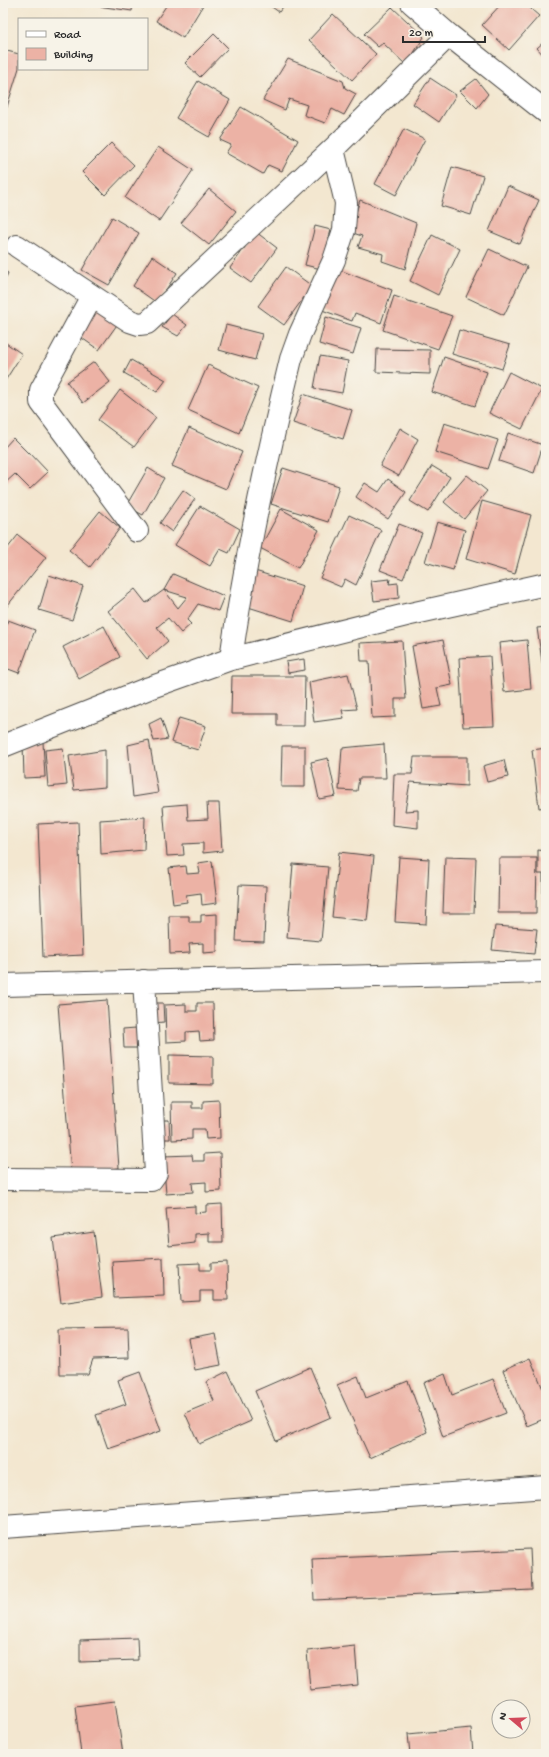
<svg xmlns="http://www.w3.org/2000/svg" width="549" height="1757" font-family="'Gochi Hand',sans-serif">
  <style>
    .building { fill: #ecb2a5 }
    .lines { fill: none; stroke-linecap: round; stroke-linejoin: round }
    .minor-casing { stroke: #494744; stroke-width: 24 }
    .minor { stroke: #fff; stroke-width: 22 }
  </style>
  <rect width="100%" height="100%" fill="#f7f3e8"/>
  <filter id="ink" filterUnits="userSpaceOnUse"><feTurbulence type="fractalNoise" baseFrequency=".025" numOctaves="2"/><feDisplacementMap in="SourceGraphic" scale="8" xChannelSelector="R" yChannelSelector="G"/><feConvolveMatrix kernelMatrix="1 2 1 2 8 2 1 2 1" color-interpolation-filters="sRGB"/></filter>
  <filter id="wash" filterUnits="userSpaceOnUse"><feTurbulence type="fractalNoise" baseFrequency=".012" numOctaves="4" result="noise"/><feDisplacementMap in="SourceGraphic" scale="16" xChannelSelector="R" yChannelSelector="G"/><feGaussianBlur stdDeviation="0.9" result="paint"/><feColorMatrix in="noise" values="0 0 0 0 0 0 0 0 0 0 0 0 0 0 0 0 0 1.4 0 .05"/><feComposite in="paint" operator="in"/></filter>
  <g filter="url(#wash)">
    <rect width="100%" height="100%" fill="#f3e7d0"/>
    <g id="blocks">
      <path class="building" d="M99 3H133L132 11 98 6Z
        M168 3H200L203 5 183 38 156 21Z
        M266 3H286L279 12Z
        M502 3H524L539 16 509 50 482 25Z
        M392 7 424 37 406 65 383 43 378 47 364 34Z
        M333 14 376 54 352 80 309 40Z
        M214 34 228 48 200 77 185 63Z
        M546 40V58L537 48Z
        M3 50 19 54V68L6 110 3 109Z
        M288 59 343 81 345 88 356 94 344 115 332 109 325 123 304 115 307 105 289 99 285 110 263 100Z
        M430 78 456 95 439 122 413 104Z
        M476 79 488 94 477 108 460 91Z
        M198 81 230 100 209 137 176 118Z
        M241 107 298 140 282 171 268 165 263 174 226 153 231 145 220 140Z
        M404 129 425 139 396 195 375 184Z
        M111 143 134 165 105 195 82 172Z
        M158 147 193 170 159 221 125 198Z
        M452 167 483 176 471 215 441 206Z
        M508 186 539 200 520 244 489 231Z
        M209 189 236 211 209 245 181 223Z
        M360 200 416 223 405 269 382 261 383 254 358 247 362 236 350 232Z
        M112 217 139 233 109 285 82 270Z
        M315 226 331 230 321 269 305 265Z
        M256 232 277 248 251 283 230 268Z
        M432 235 460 249 438 295 410 281Z
        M489 249 527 267 504 315 466 297Z
        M546 254V267L541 265Z
        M152 256 177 273 157 303 133 286Z
        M286 267 312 286 284 325 258 306Z
        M337 269 392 290 381 323 355 313 352 321 322 310Z
        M3 270 8 273 3 284Z
        M394 296 452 316 438 349 383 330Z
        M96 306 119 322 99 350 76 334Z
        M172 314 187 325 178 336 162 327Z
        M326 317 361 328 353 354 319 344Z
        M226 325 262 334 255 360 219 350Z
        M459 330 510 345 502 369 452 354Z
        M3 341 22 354 3 384Z
        M377 349 430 350V374L376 372Z
        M320 356 348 361 342 393 314 388Z
        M444 357 487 372 475 406 432 392Z
        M131 360 166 380 157 392 124 373Z
        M94 362 110 382 83 403 67 382Z
        M208 365 258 388 239 433 188 410Z
        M509 372 542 389 522 429 489 413Z
        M120 390 156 418 134 447 98 420Z
        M303 394 352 410 343 439 293 423Z
        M444 423 498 440 488 469 435 452Z
        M189 428 242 452 226 489 172 466Z
        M400 428 418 439 399 476 380 466Z
        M508 433 543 445 534 473 499 461Z
        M13 438 28 453 29 452 48 472 30 489 15 474 3 485V449Z
        M432 466 450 477 428 512 410 501Z
        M148 468 164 478 143 515 126 506Z
        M283 468 339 486 328 522 271 504Z
        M467 475 487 491 464 519 444 502Z
        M388 479 406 492 388 519 356 497 365 483 379 492Z
        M183 490 195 499 172 532 160 523Z
        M482 501 531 515 515 574 466 559Z
        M200 506 240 529 229 553 220 549 210 566 175 545Z
        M281 509 319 530 298 568 260 548Z
        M100 511 120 528 90 567 69 550Z
        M349 515 381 530 356 585 345 579 341 587 320 578Z
        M437 522 465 530 453 570 425 562Z
        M399 524 422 533 403 579 380 570Z
        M18 535 46 557 4 610 3 554Z
        M255 571 303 586 293 621 245 606Z
        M173 574 224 596 218 611 198 604 187 620 191 624 181 633 168 618 157 627 168 641 147 659 108 611 135 589 146 603 164 590 178 608 187 597 164 590Z
        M49 575 83 586 72 620 39 610Z
        M390 579 389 584 398 583 399 598 374 601 371 581Z
        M8 620 35 630 19 673 3 667V634Z
        M104 626 120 657 79 679 63 647Z
        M546 627V681H545L537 628Z
        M443 640 452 685 437 688 441 706 423 709 412 646Z
        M527 640 531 689 504 692 499 643Z
        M402 641 406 699H395V717L372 718 369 661H361L360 643Z
        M490 656 494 726 463 727 459 658Z
        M304 659 305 670 288 673 286 662Z
        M348 674 357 709 342 710 344 718 314 722 309 682Z
        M232 676H305L304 726H277V714H231Z
        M161 718 168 739 154 741 149 724Z
        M179 718 206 726 198 750 171 742Z
        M149 740 158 793 133 797 128 745Z
        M43 742 45 777 24 778 23 743Z
        M384 744 386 778H359L357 791 339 790 342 748Z
        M282 746H305V787H281Z
        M63 748 67 785 48 787 45 750Z
        M546 748V807L539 808 532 750Z
        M105 750V787L74 790 69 756Z
        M414 757H467V786L410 782 405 811 418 810V828L392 825 394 774H412Z
        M328 758 336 796 319 799 311 762Z
        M504 760 508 777 487 782 483 766Z
        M207 803H219L222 851 203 853V843L183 844 184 855 167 856 163 806 187 804 188 820 208 819Z
        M145 817 144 850 101 854 100 820Z
        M78 822 83 955 43 957 38 824Z
        M538 850 546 851V924H543V874H538Z
        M339 852 374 856 367 921 332 917Z
        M399 857 429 859 426 924 395 922Z
        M445 857 476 858 474 913H443Z
        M499 858H537L536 913H498Z
        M212 861 217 903 202 905 201 893 186 895 187 902 173 904 169 868 186 866 187 874 200 873 198 863Z
        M293 864 328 867 321 941 287 938Z
        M239 885 266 886 264 942 236 941Z
        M217 914V952L203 953V943L189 944 190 953 170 954 169 916H189V922H201V915Z
        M495 926 537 929 534 954 492 950Z
        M107 1000 119 1168 71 1172 58 1004Z
        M153 1003H163L164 1022 153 1023Z
        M197 1003H213L214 1040 200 1041 199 1031 186 1032V1041L166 1042 165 1005 186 1004V1011H197Z
        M136 1028 137 1048H124L123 1029Z
        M169 1055 213 1056V1084L169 1083Z
        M219 1100 220 1138 206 1139 205 1129H192V1139L172 1140 171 1102H192V1108H203V1101Z
        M158 1120H169L170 1139H160Z
        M220 1153 221 1191 206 1192V1182L192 1183 193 1192 166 1194 163 1156 192 1155 193 1161H204V1154Z
        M222 1204 223 1242H209V1233L195 1234V1243L169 1246 166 1208 195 1206V1213L206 1212V1205Z
        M94 1232 102 1297 61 1303 53 1238Z
        M163 1258 164 1296 114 1298 112 1261Z
        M227 1262 228 1300H214V1291H200V1301L181 1302 179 1264 200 1263V1270H211V1263Z
        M128 1328 129 1358 93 1359 88 1374H60L59 1329Z
        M215 1334 221 1365 195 1370 189 1339Z
        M530 1358 543 1389 546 1387V1418L527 1426 503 1370Z
        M310 1367 331 1417 276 1441 255 1391Z
        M228 1371 251 1421 199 1444 185 1413 214 1401 206 1382Z
        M140 1372 161 1431 108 1449 96 1415 126 1404 118 1380Z
        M445 1374 452 1395 493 1379 506 1413 443 1437 424 1383Z
        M358 1376 366 1398 408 1381 427 1432 370 1458 337 1385Z
        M530 1549 532 1590 314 1600 312 1559Z
        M137 1638 138 1660 80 1662V1640Z
        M355 1646 358 1685 310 1690 307 1651Z
        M115 1701 123 1754H81L75 1706Z
        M471 1728 473 1754H410L408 1734Z"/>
    </g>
  </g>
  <g filter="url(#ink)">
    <use href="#blocks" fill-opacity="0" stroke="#494744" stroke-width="1"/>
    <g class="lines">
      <g class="minor-casing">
        <path id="minor" d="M412 3 449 35 546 112
          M17 246 130 321 139 324 147 323 333 149 449 35
          M92 296 41 390V402L137 531
          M231 659C245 558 267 458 291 359L300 334 334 260 344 230 346 203 333 149
          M3 746 149 688 231 659 406 615 546 584
          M3 985 546 972
          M3 1179 151 1180 156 1173 144 981
          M3 1527 546 1487"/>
      </g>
      <use href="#minor" class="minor"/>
    </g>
  </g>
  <rect width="549" height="1757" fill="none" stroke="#f7f3e8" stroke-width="16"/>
  <rect x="18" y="18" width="130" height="52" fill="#f7f3e8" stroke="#a5a39c"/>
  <rect x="26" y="31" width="20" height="6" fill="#ffffff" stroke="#a5a39c"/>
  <text x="54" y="38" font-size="12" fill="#2b2b2b">Road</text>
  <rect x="26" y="48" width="20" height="12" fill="#ecb2a5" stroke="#a5a39c"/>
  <text x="54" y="58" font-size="12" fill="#2b2b2b">Building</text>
  <g transform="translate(511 1719) rotate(289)"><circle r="19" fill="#f7f3e8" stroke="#a5a39c"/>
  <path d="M0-3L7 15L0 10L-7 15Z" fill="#d1495b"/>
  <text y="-6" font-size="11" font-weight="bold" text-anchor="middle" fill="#2b2b2b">N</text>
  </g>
  <path d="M403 36v6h82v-6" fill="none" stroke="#2b2b2b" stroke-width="2"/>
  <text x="409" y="36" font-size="12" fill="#2b2b2b" stroke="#f7f3e8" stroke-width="3" paint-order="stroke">20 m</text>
</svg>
